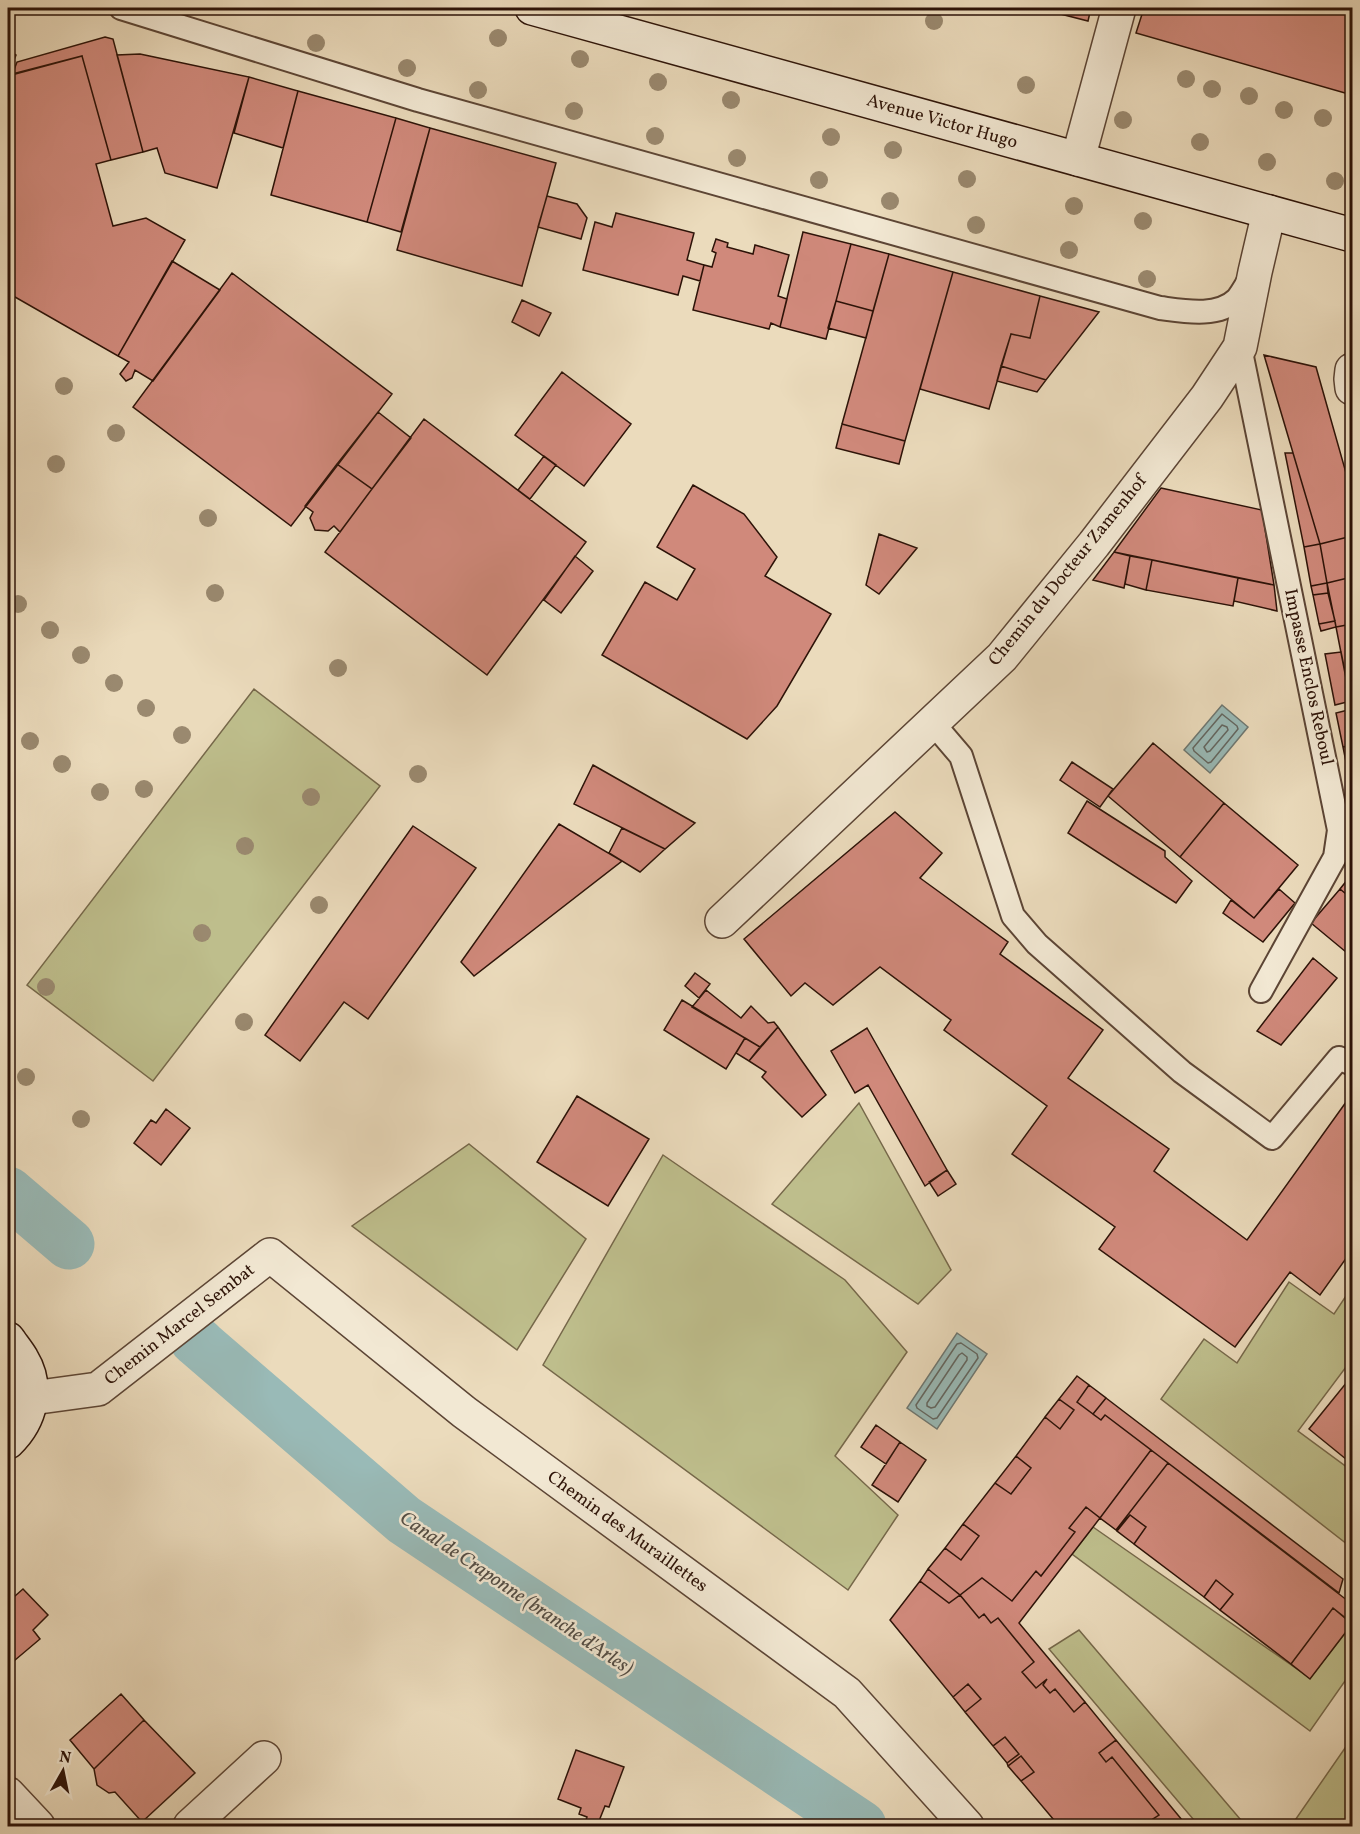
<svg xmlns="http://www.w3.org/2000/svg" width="1360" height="1834" font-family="Vollkorn,serif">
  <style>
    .green { fill: #bebe8c; stroke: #76684a; stroke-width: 1.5 }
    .water { fill: #99bab7; stroke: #6e7771; stroke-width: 1.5 }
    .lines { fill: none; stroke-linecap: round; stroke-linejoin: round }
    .shore { stroke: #636660; stroke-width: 1.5 }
    .canal { stroke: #99bab7; stroke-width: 51 }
    .building { fill: #d0897b; stroke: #2d1308; stroke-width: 1.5 }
    .lane-casing { stroke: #5c4535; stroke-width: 26 }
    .street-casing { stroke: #5c4535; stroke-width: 36 }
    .secondary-casing { stroke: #2d1308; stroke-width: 36 }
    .lane { stroke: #f2e8d3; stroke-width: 22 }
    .street { stroke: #f2e8d3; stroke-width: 33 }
    .secondary { stroke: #f2e8d3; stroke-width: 33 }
    .tree { fill: #9a896f }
    .labels { text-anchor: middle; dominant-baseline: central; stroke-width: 5; stroke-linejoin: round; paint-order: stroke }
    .street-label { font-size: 18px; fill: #2d1308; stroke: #f2e8d3 }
    .water-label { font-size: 20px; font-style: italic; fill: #534d45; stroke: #f2e8d3 }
  </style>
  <rect width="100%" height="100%" fill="#ebdbbc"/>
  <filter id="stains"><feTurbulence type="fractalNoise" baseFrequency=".00333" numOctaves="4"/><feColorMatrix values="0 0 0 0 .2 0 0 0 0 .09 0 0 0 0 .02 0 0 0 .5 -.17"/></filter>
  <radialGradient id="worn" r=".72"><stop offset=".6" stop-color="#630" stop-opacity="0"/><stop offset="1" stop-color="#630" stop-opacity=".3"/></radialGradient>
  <path class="green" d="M254 689 380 786 153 1081 27 985Z
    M859 1103 951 1270 918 1304 772 1204Z
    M469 1144 586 1239 517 1350 352 1226Z
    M663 1155 845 1280 907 1352 835 1456 898 1515 848 1590 543 1365Z
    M1289 1282 1334 1314 1352 1287V1359L1298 1431 1352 1471V1548L1161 1399 1204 1339 1237 1363Z
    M1093 1527 1310 1678 1352 1624V1671L1310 1731 1072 1554Z
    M1079 1630 1246 1826H1199L1049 1649Z
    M1352 1738V1826H1291Z"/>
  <path class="water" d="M1222 705 1248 727 1210 773 1184 750Z
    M957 1333 987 1354 937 1429 907 1408Z"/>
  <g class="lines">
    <path class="shore" d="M1222 714 1237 726 1238 729 1211 762 1208 763 1194 751 1193 748Z
      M1222 725 1227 727 1228 730 1210 751 1207 752 1204 747Z
      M961 1343 977 1354 978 1358 937 1418 933 1419 917 1408 916 1405 957 1344Z
      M962 1353 967 1357V1360L935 1407 931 1408 927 1406V1403L959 1355Z"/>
    <path class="canal" d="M8 1192 69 1244
      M200 1344 195 1340 404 1520 861 1826"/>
  </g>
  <path class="building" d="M1037 8H1091L1088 21Z
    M1144 8H1352V95L1136 33Z
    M105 37 113 39 143 152 111 160 82 56 12 75 17 62Z
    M8 50 16 55 8 75Z
    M140 54 249 77 217 188 165 173 157 148 143 152 117 55Z
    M82 56 111 160 96 164 113 226 146 218 185 240 118 356 8 293V148L14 136 8 133V75Z
    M249 77 298 91 283 148 234 133Z
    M298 91 396 118 367 222 271 195Z
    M396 118 430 128 401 232 367 222Z
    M430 128 556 163 522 286 397 250Z
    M547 196 577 204 587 218 581 239 538 227Z
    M616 213 694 233 687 260 704 265 700 281 683 276 678 295 583 270 595 222 612 227Z
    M803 232 851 244 826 339 780 327Z
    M716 239 728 243 727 247 753 254 755 245 789 255 778 296 787 299 780 327 771 323 769 329 693 310 704 265 712 267 716 253 712 251Z
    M851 244 889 254 873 311 836 301Z
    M889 254 953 272 905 441 842 424Z
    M172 261 220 290 153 381 135 370 132 378 126 381 120 374 129 362 118 356Z
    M953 272 1040 296 1030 338 1011 334 989 409 920 389Z
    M232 273 392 394 291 526 133 407Z
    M1040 296 1099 312 1046 380 1001 366 1011 334 1030 338Z
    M522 300 551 313 539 336 512 322Z
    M836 301 873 311 866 338 828 328Z
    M1264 355 1316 367 1352 494V536L1320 544Z
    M1001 366 1046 380 1037 392 997 381Z
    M562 372 631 424 584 486 515 435Z
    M378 412 411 438 372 489 337 464Z
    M424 419 586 542 487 675 325 552Z
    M842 424 905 441 899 464 836 448Z
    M1285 453H1293L1320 544 1304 547Z
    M544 456 556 465 530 499 518 490Z
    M337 464 372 489 340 532 334 526 328 531 315 530 310 518 313 512 305 506Z
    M693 485 744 514 777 557 765 576 831 614 777 706 747 739 602 655 645 582 677 600 695 569 657 547Z
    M1161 488 1262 510 1274 585 1114 552Z
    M879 534 917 548 879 594 866 585Z
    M1352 536V577L1327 583 1320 544Z
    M1320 544 1327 583 1311 586 1304 547Z
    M1114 552 1130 556 1124 588 1093 580Z
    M575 556 593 571 561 613 544 600Z
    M1130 556 1152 560 1146 590 1125 584Z
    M1152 560 1238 578 1233 606 1146 590Z
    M1352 577V624L1336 627 1327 583Z
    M1238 578 1274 585 1277 611 1234 601Z
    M1327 583 1328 593 1313 595 1311 586Z
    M1328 593 1335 621 1319 624 1313 595Z
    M1335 621 1336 627 1321 631 1319 624Z
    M1352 624V709L1336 627Z
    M1341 652 1351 701 1335 705 1325 654Z
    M1352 709V745L1343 747 1336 713Z
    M1153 743 1224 803 1180 857 1108 796Z
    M1352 745V781L1350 782 1343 747Z
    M1072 762 1113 789 1100 807 1060 780Z
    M593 765 695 823 665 849 574 804Z
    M1087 801 1165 851V857L1192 881 1176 903 1068 833Z
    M1224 803 1298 865 1254 918 1180 857Z
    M895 812 942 853 920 878 1008 942 1000 954 1103 1030 1068 1078 1169 1149 1154 1171 1247 1240 1349 1098 1352 1101V1250L1320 1295 1290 1272 1235 1347 1099 1249 1115 1227 1012 1154 1047 1106 944 1030 951 1020 880 967 833 1005 805 983 791 996 744 939Z
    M559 824 622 861 474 976 461 962Z
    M413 826 476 868 368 1019 344 1002 300 1061 265 1035Z
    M622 828 665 849 640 872 609 853Z
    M1352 874V899L1340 889Z
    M1279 889 1295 903 1263 942 1223 913 1231 900 1254 918Z
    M1340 889 1352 899V957L1311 923Z
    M1313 958 1337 978 1281 1045 1257 1031Z
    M695 973 710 984 699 998 685 986Z
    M706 990 741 1018 751 1006 768 1023 774 1022 778 1027 760 1047 692 1007Z
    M682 1000 745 1038 726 1069 664 1030Z
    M778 1027 826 1095 802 1117 762 1077 766 1072 749 1061Z
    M867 1028 947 1170 925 1186 868 1085 855 1093 831 1051Z
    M745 1038 760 1047 749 1061 736 1053Z
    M577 1096 649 1139 608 1206 537 1162Z
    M166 1109 190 1128 161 1165 134 1143 151 1120 156 1123Z
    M947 1170 956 1184 938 1196 929 1182Z
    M1077 1376 1089 1385 1077 1402 1101 1420 1105 1415 1151 1450 1100 1518 1086 1507 1069 1528 1075 1532 1041 1576 1036 1571 1012 1601 982 1578 960 1595 928 1569 945 1548 961 1560 979 1536 963 1524 995 1483 1011 1494 1031 1468 1016 1456 1045 1417 1060 1429 1074 1410 1059 1399Z
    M1351 1377 1352 1378V1464L1309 1429Z
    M1089 1385 1106 1398 1093 1414 1077 1402Z
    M1106 1398 1343 1579 1339 1593 1105 1415 1101 1420 1093 1414Z
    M1059 1399 1074 1410 1060 1429 1045 1417Z
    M876 1425 900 1442 886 1464 861 1447Z
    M900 1442 926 1460 898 1502 872 1485Z
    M1151 1450 1168 1463 1116 1530 1100 1518Z
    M1016 1456 1031 1468 1011 1494 995 1483Z
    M1168 1463 1352 1604V1623L1333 1608 1291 1664 1220 1610 1233 1594 1216 1580 1204 1597 1134 1544 1146 1527 1130 1515 1116 1530Z
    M1086 1507 1100 1518 1019 1623 1085 1702 1074 1712 1055 1689 1050 1693 1043 1685 1047 1679 1036 1688 1022 1672 1034 1662 998 1618 991 1623 984 1614 979 1618 960 1595 982 1578 1012 1601 1036 1571 1041 1576 1075 1532 1069 1528Z
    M1130 1515 1146 1527 1134 1544 1117 1531Z
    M963 1524 979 1536 961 1560 945 1548Z
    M928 1569 960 1595 949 1603 920 1581Z
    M1216 1580 1233 1594 1220 1610 1204 1597Z
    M920 1581 949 1603 960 1595 979 1618 984 1614 991 1623 998 1618 1034 1662 1022 1672 1036 1688 1047 1679 1043 1685 1050 1693 1055 1689 1074 1712 1085 1702 1116 1740 1099 1753 1106 1762 1112 1757 1159 1815 1153 1819 1159 1826H1059L1021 1781 1034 1772 1021 1756 1008 1766 1007 1763 1019 1754 1005 1737 993 1746 965 1712 981 1699 968 1684 953 1697 890 1620Z
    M8 1588 15 1596 23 1589 48 1615 33 1630 40 1639 8 1666Z
    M1333 1608 1352 1624 1310 1679 1291 1664Z
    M968 1684 981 1699 965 1712 953 1697Z
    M121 1694 144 1720 94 1769 70 1740Z
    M144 1720 195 1773 142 1822 115 1792 109 1793 97 1785 94 1769Z
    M1005 1737 1019 1754 1007 1763 993 1746Z
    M1116 1740 1187 1826H1168L1166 1823 1159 1826 1153 1819 1159 1815 1112 1757 1106 1762 1099 1753Z
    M576 1750 624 1767 609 1807 605 1806 597 1826H584L587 1817 579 1814 581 1808 558 1799Z
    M1021 1756 1034 1772 1021 1781 1008 1766Z"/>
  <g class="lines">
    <g class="lane-casing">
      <path id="lane" d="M121 8 418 100 1160 308C1183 311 1218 318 1237 299 1242 293 1246 285 1250 279
        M1240 347 1339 830 1335 857 1261 991
        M932 722 961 756 1013 916 1037 944 1182 1072 1272 1138 1339 1058 1352 1064"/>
    </g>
    <g class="street-casing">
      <path id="street" d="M1078 159 1119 8
        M1352 370 1351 379 1352 388
        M722 921 1002 657 1094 544 1207 397 1240 347 1255 272 1269 212
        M32 1398 98 1389 270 1255 464 1412 847 1693 967 1826
        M8 1794 38 1826
        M190 1826 264 1758"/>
    </g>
    <g class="secondary-casing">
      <path id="secondary" d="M532 8 1352 235
        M8 1339C12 1345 18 1352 22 1359 39 1387 31 1420 8 1442"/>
    </g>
    <use href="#lane" class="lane"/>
    <use href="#street" class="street"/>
    <use href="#secondary" class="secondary"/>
  </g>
  <g class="tree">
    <circle cx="934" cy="21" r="9"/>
    <circle cx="498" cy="38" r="9"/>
    <circle cx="316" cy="43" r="9"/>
    <circle cx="580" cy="59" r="9"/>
    <circle cx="407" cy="68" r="9"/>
    <circle cx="1186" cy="79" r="9"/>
    <circle cx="658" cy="82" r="9"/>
    <circle cx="1026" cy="85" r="9"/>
    <circle cx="1212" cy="89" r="9"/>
    <circle cx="478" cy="90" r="9"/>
    <circle cx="1249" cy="96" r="9"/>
    <circle cx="731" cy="100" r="9"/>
    <circle cx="1284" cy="110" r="9"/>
    <circle cx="574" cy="111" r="9"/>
    <circle cx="1323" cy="118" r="9"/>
    <circle cx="1123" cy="120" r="9"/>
    <circle cx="655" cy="136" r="9"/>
    <circle cx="831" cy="137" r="9"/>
    <circle cx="1200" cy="142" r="9"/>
    <circle cx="893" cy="150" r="9"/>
    <circle cx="737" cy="158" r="9"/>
    <circle cx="1267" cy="162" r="9"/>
    <circle cx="967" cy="179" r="9"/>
    <circle cx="819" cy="180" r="9"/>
    <circle cx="1335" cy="181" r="9"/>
    <circle cx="890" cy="201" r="9"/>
    <circle cx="1074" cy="206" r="9"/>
    <circle cx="1143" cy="221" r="9"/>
    <circle cx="976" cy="225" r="9"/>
    <circle cx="1069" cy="250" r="9"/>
    <circle cx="1147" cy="279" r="9"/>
    <circle cx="64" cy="386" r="9"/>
    <circle cx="116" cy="433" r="9"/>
    <circle cx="56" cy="464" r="9"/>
    <circle cx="208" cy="518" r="9"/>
    <circle cx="215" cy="593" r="9"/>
    <circle cx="18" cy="604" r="9"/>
    <circle cx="50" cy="630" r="9"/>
    <circle cx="81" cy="655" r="9"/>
    <circle cx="338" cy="668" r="9"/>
    <circle cx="114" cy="683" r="9"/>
    <circle cx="146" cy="708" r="9"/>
    <circle cx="182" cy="735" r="9"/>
    <circle cx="30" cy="741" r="9"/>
    <circle cx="62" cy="764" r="9"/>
    <circle cx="418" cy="774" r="9"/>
    <circle cx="144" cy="789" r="9"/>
    <circle cx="100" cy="792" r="9"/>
    <circle cx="311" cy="797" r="9"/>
    <circle cx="245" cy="846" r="9"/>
    <circle cx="319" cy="905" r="9"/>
    <circle cx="202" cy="933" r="9"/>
    <circle cx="46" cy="987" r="9"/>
    <circle cx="244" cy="1022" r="9"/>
    <circle cx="26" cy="1077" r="9"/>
    <circle cx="81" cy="1119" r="9"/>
  </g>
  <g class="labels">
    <g class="street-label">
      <text transform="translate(942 122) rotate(16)">Avenue Victor Hugo</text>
      <text transform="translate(1068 571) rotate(-51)">Chemin du Docteur Zamenhof</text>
      <text transform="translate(1308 677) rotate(78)">Impasse Enclos Reboul</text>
      <text transform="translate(180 1325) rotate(-38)">Chemin Marcel Sembat</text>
      <text transform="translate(627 1532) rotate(36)">Chemin des Muraillettes</text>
    </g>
    <g class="water-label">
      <text transform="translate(516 1594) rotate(34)">Canal de Craponne (branche d'Arles)</text>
    </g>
  </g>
  <rect width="1360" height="1834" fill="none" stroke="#ebdbbc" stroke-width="30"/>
  <rect x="9" y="9" width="1342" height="1816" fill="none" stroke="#2d1308" stroke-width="3"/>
  <rect x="15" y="15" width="1330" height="1804" fill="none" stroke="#2d1308" stroke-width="1.5"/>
  <g transform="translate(63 1771) rotate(9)" stroke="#f2e8d3" stroke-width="4.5" paint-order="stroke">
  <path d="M0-4.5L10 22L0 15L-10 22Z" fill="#2d1308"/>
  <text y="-9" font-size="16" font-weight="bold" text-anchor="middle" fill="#2d1308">N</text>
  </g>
  <rect width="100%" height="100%" filter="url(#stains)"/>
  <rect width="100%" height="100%" fill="url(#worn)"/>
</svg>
